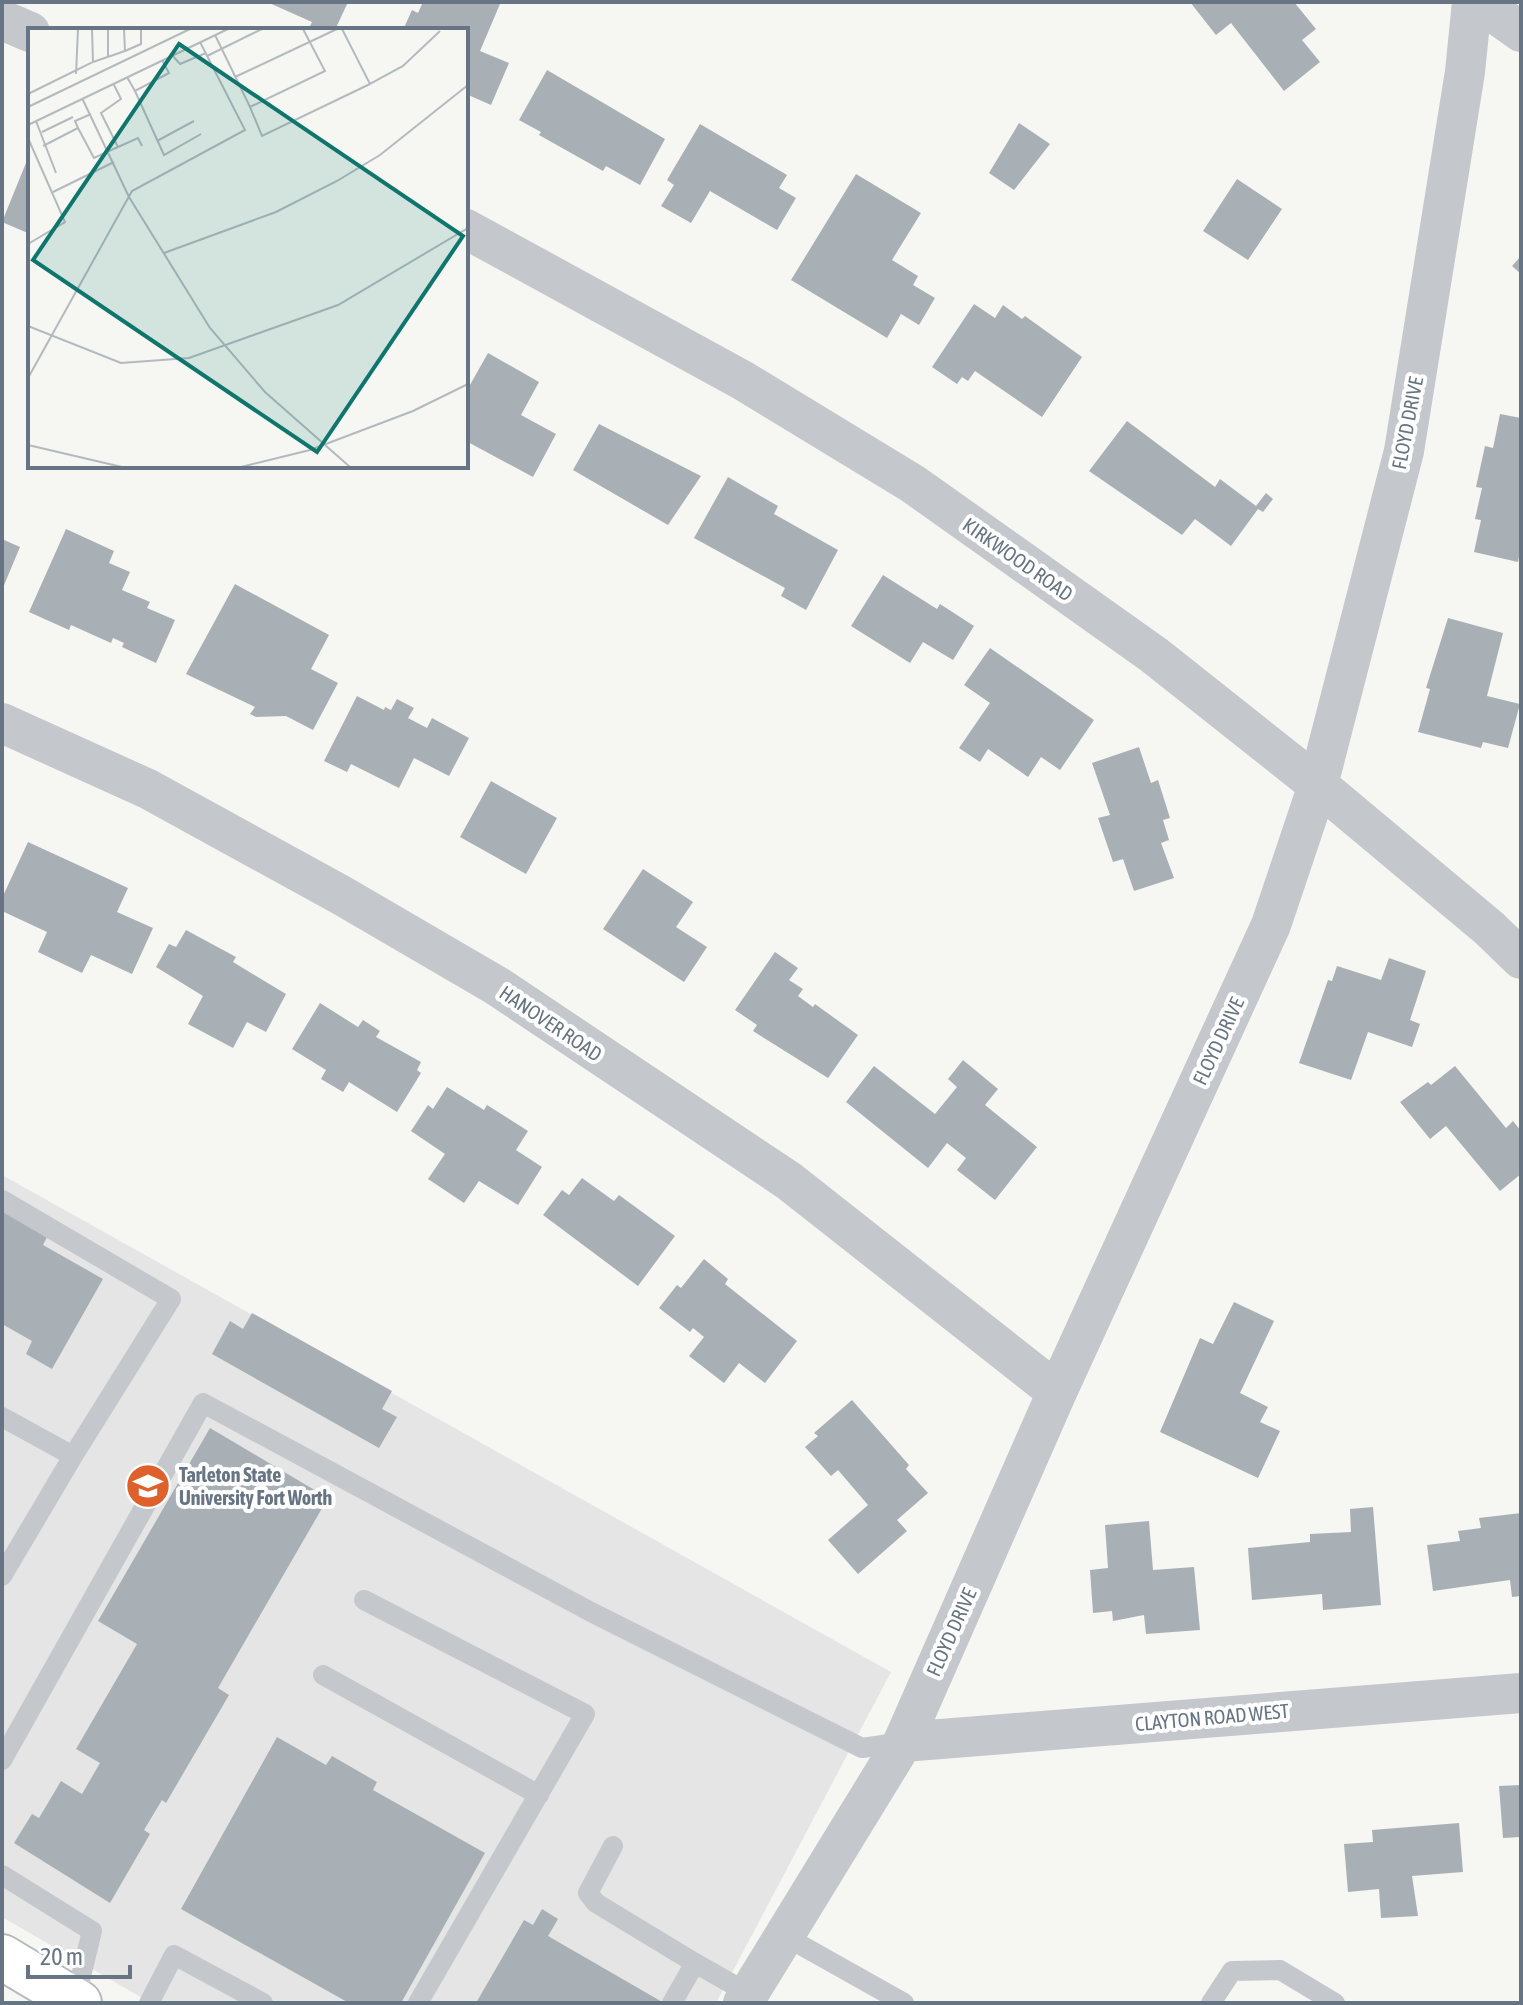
<svg xmlns="http://www.w3.org/2000/svg" width="1523" height="2005" font-family="'Asap Condensed',sans-serif">
  <style>
    .built { fill: #e4e5e4 }
    .building { fill: #a9b0b5 }
    .lines { fill: none; stroke-linecap: round; stroke-linejoin: round }
    .primary-casing { stroke: #b5b9bd; stroke-width: 48 }
    .lane { stroke: #c4c7cb; stroke-width: 20 }
    .street { stroke: #c4c7cb; stroke-width: 40 }
    .primary { stroke: #fff; stroke-width: 44 }
    .labels { text-anchor: middle; dominant-baseline: central; stroke-width: 8; stroke-linejoin: round; paint-order: stroke }
    .street-label { font-size: 20px; fill: #667483; stroke: #fff }
    .poi-label { font-size: 20px; font-weight: bold; fill: #667483; stroke: #fff; text-anchor: start }
    .inset-road { fill: none; stroke: #b3babf; stroke-width: 2 }
    .view { fill: #0f766e; fill-opacity: 0.15; stroke: #0f766e; stroke-width: 4 }
    .inset-edge { fill: none; stroke: #667483; stroke-width: 4 }
  </style>
  <rect width="100%" height="100%" fill="#f6f6f3"/>
  <path class="built" d="M2 1175 891 1672 716 2003H151L2 1917Z"/>
  <path class="building" d="M267 2H348L335 30H308L312 22Z
    M423 2 500 4 480 51 509 63 491 105 466 94V30H403L412 10 418 13Z
    M1190 2H1294L1316 29 1302 40 1320 62 1284 91 1231 23 1216 35Z
    M547 70 665 139 640 185 606 166 603 171 539 135 541 132 519 120Z
    M1019 123 1050 144 1014 190 989 173Z
    M700 124 787 175 779 188 796 198 777 230 710 191 691 223 661 206 674 185 667 180Z
    M30 153V234L2 222Z
    M856 174 921 213 892 260 918 276 913 285 935 298 919 325 901 314 887 338 791 280Z
    M1237 179 1282 209 1248 260 1203 231Z
    M1521 256V274L1512 266Z
    M974 304 995 318 1003 305 1022 319 1025 316 1082 357 1042 417 975 371 968 381 962 377 957 384 932 367Z
    M488 353 539 382 521 415 556 434 533 477 466 441V392Z
    M1500 414 1521 418V546L1518 562 1474 552 1481 520 1475 519 1482 488 1476 487 1485 446 1493 448Z
    M1127 421 1215 487 1220 479 1256 506 1266 493 1273 499 1263 512 1258 509 1231 546 1195 519 1182 535 1089 471Z
    M599 424 701 476 668 525 573 470Z
    M728 477 778 506 774 514 838 550 806 610 781 596 785 588 694 538Z
    M66 529 114 551 109 563 130 572 122 590 150 602 147 608 175 620 156 663 122 647 124 643 113 638 111 643 71 625 69 630 29 612Z
    M2 539 20 547 2 590Z
    M883 575 937 609 940 604 974 626 953 660 923 642 910 663 851 626Z
    M235 584 329 635 311 669 338 683 313 730 286 716 256 717 250 714 255 707 186 674Z
    M1448 618 1503 633 1487 696 1520 704 1508 748 1483 742 1481 748 1418 732 1430 689 1426 688Z
    M990 648 1094 720 1060 770 1041 757 1028 777 988 749 980 762 959 748 990 703 964 685Z
    M357 696 384 710 385 707 391 710 397 699 414 708 408 718 427 728 432 718 469 738 449 776 414 758 399 788 351 764 347 772 324 761Z
    M1139 747 1151 783 1158 780 1170 818 1163 820 1169 840 1161 843 1174 878 1134 891 1123 859 1113 862 1098 818 1110 815 1092 763Z
    M491 781 557 818 526 874 460 837Z
    M28 842 128 888 117 912 153 928 132 974 91 955 82 973 38 952 47 932 2 911V898Z
    M643 869 693 902 676 927 707 947 684 982 603 929Z
    M186 930 236 957 233 962 286 994 266 1032 247 1022 233 1048 188 1024 203 996 156 967 169 944 176 947Z
    M775 952 798 968 789 980 803 989 798 996 813 1007 815 1004 858 1035 828 1078 753 1031 757 1025 735 1010Z
    M1389 958 1426 971 1410 1020 1420 1024 1412 1047 1368 1032 1351 1080 1299 1063 1328 980 1332 981 1337 966 1381 980Z
    M320 1003 358 1027 363 1020 380 1031 376 1037 421 1062 417 1070 421 1073 397 1112 349 1082 343 1092 321 1079 326 1070 292 1049Z
    M963 1060 998 1089 985 1105 1037 1147 995 1200 957 1170 966 1158 947 1143 928 1168 846 1102 874 1066 935 1114 957 1087 948 1079Z
    M1455 1066 1506 1128 1513 1121 1521 1131V1174L1500 1191 1446 1126 1430 1139 1400 1102 1428 1082 1431 1085Z
    M447 1087 484 1110 487 1105 528 1131 516 1150 542 1167 518 1205 479 1181 464 1203 428 1179 445 1154 411 1131 428 1105 433 1109Z
    M582 1178 614 1201 619 1195 675 1236 638 1286 543 1215 562 1190 569 1195Z
    M2 1211 47 1237 43 1245 103 1279 52 1369 26 1354 32 1341 2 1324Z
    M704 1259 728 1279 725 1284 797 1341 765 1383 739 1363 724 1383 689 1356 704 1337 693 1328 690 1332 659 1308 677 1285 681 1288Z
    M1234 1302 1274 1321 1240 1393 1268 1407 1260 1422 1280 1431 1258 1478 1160 1432 1200 1338 1213 1344Z
    M252 1313 392 1391 382 1409 397 1417 379 1448 212 1354 230 1321 243 1329Z
    M852 1400 909 1465 906 1469 928 1493 897 1520 907 1531 858 1574 828 1540 868 1505 838 1470 831 1476 805 1447 818 1436 814 1433Z
    M210 1428 328 1498 218 1688 229 1695 166 1803 162 1800 144 1830 150 1834 110 1903 14 1843 32 1814 39 1818 61 1781 82 1794 100 1763 76 1749 137 1644 98 1621Z
    M1373 1507 1381 1605 1323 1610 1322 1594 1252 1600 1248 1548 1310 1542V1534L1351 1532 1350 1509Z
    M1521 1513V1596L1512 1597 1510 1580 1433 1591 1427 1545 1460 1541 1458 1531 1481 1528 1479 1518Z
    M1149 1521 1153 1570 1194 1567 1200 1630 1146 1634 1144 1615 1113 1621 1112 1611 1093 1613 1090 1570 1108 1568 1105 1525Z
    M277 1737 326 1765 332 1756 377 1782 373 1790 485 1853 401 2003H349L181 1909Z
    M1521 1785V1837L1503 1838 1499 1786Z
    M1459 1823 1463 1872 1412 1876 1418 1916 1381 1918 1379 1889 1348 1892 1344 1844 1373 1842 1372 1830Z
    M542 1909 558 1919 548 1936 664 2003H476L524 1920 533 1925Z"/>
  <g class="lines">
    <g class="primary-casing">
      <path id="primary" d="M2 1957 79 2003"/>
    </g>
    <path class="lane" d="M2 1200 171 1299 73 1456
      M2 1417 73 1456 2 1576
      M364 1600 585 1714 418 2003
      M323 1675 539 1795
      M2 1760 203 1403 591 1612 862 1748 903 1742
      M613 1846 588 1893 596 1903 695 1963
      M2 1875 92 1931 75 2001
      M783 1935 904 2003
      M149 2003 174 1955 263 2003
      M672 2003 695 1963 755 1997
      M1211 2003 1232 1971 1280 1970 1335 2003"/>
    <path class="street" d="M1479 2 1521 32
      M2 20 30 32
      M466 229 742 380 913 484 1154 655 1318 785 1489 928 1521 959
      M2 723 148 789 341 895 497 986 789 1181 1057 1392
      M903 1742 1521 1693
      M743 2003 903 1742 1057 1392 1271 925 1318 785 1404 451 1465 72 1472 2"/>
    <use href="#primary" class="primary"/>
  </g>
  <defs>
    <g id="school-disc" transform="scale(2.3)"><circle r="9.5" fill="#de612c" stroke="#fff"/><path d="M0-5L7-2L0 1L-7-2ZM-4 1L0 2.5L4 1V4Q0 6-4 4Z" fill="#fff"/></g>
  </defs>
  <g fill-rule="evenodd">
    <use href="#school-disc" x="148" y="1486"/>
  </g>
  <g class="labels">
    <g class="street-label">
      <text transform="translate(1407 423) rotate(-79)">FLOYD DRIVE</text>
      <text transform="translate(1018 559) rotate(35)">KIRKWOOD ROAD</text>
      <text transform="translate(551 1023) rotate(34)">HANOVER ROAD</text>
      <text transform="translate(1218 1041) rotate(-65)">FLOYD DRIVE</text>
      <text transform="translate(951 1632) rotate(-66)">FLOYD DRIVE</text>
      <text transform="translate(1212 1717) rotate(-5)">CLAYTON ROAD WEST</text>
    </g>
    <g class="poi-label">
      <text x="179" y="1474">Tarleton State<tspan x="179" dy="23">University Fort Worth</tspan></text>
    </g>
  </g>
  <g transform="translate(28 28)">
    <rect width="440" height="440" fill="#f6f6f3"/>
    <path class="inset-road" d="M80 1V29M314 1 342 56 375 38 412 3M187 7 222 79 297 43 275 1M97 23 113 16V1M144 27 152 36 178 25M179 28 234 1M65 34 97 23 96 1M48 46 50 1M99 49 107 63 141 45 134 32M207 49 309 1M107 63 136 127 173 106M0 66 65 34 64 1M54 70 101 169 182 300 237 364 322 439M0 79 162 1M222 79 234 108 342 56M8 93 28 145M0 97 200 1M50 100 66 130 90 119 73 85 93 71 85 55M14 104 45 89M0 110 37 194 0 216M129 113 166 93M15 118 50 100 47 93 63 86M90 119 110 110 114 118M25 164 86 134M136 225 248 184 309 153 352 127 440 57M0 298 93 335 161 330 310 277 440 200M0 350 104 163 217 102 172 14M0 417 94 439M213 439 282 422 385 383 440 356"/>
    <path class="view" d="M151 16 435 208 289 424 5 232Z"/>
    <rect width="440" height="440" class="inset-edge"/>
  </g>
  <rect width="1523" height="2005" fill="none" stroke="#667483" stroke-width="8"/>
  <path d="M28 1965v12h102v-12" fill="none" stroke="#667483" stroke-width="4"/>
  <text x="40" y="1965" font-size="24" fill="#667483" stroke="#ffffff" stroke-width="6" paint-order="stroke">20 m</text>
</svg>
